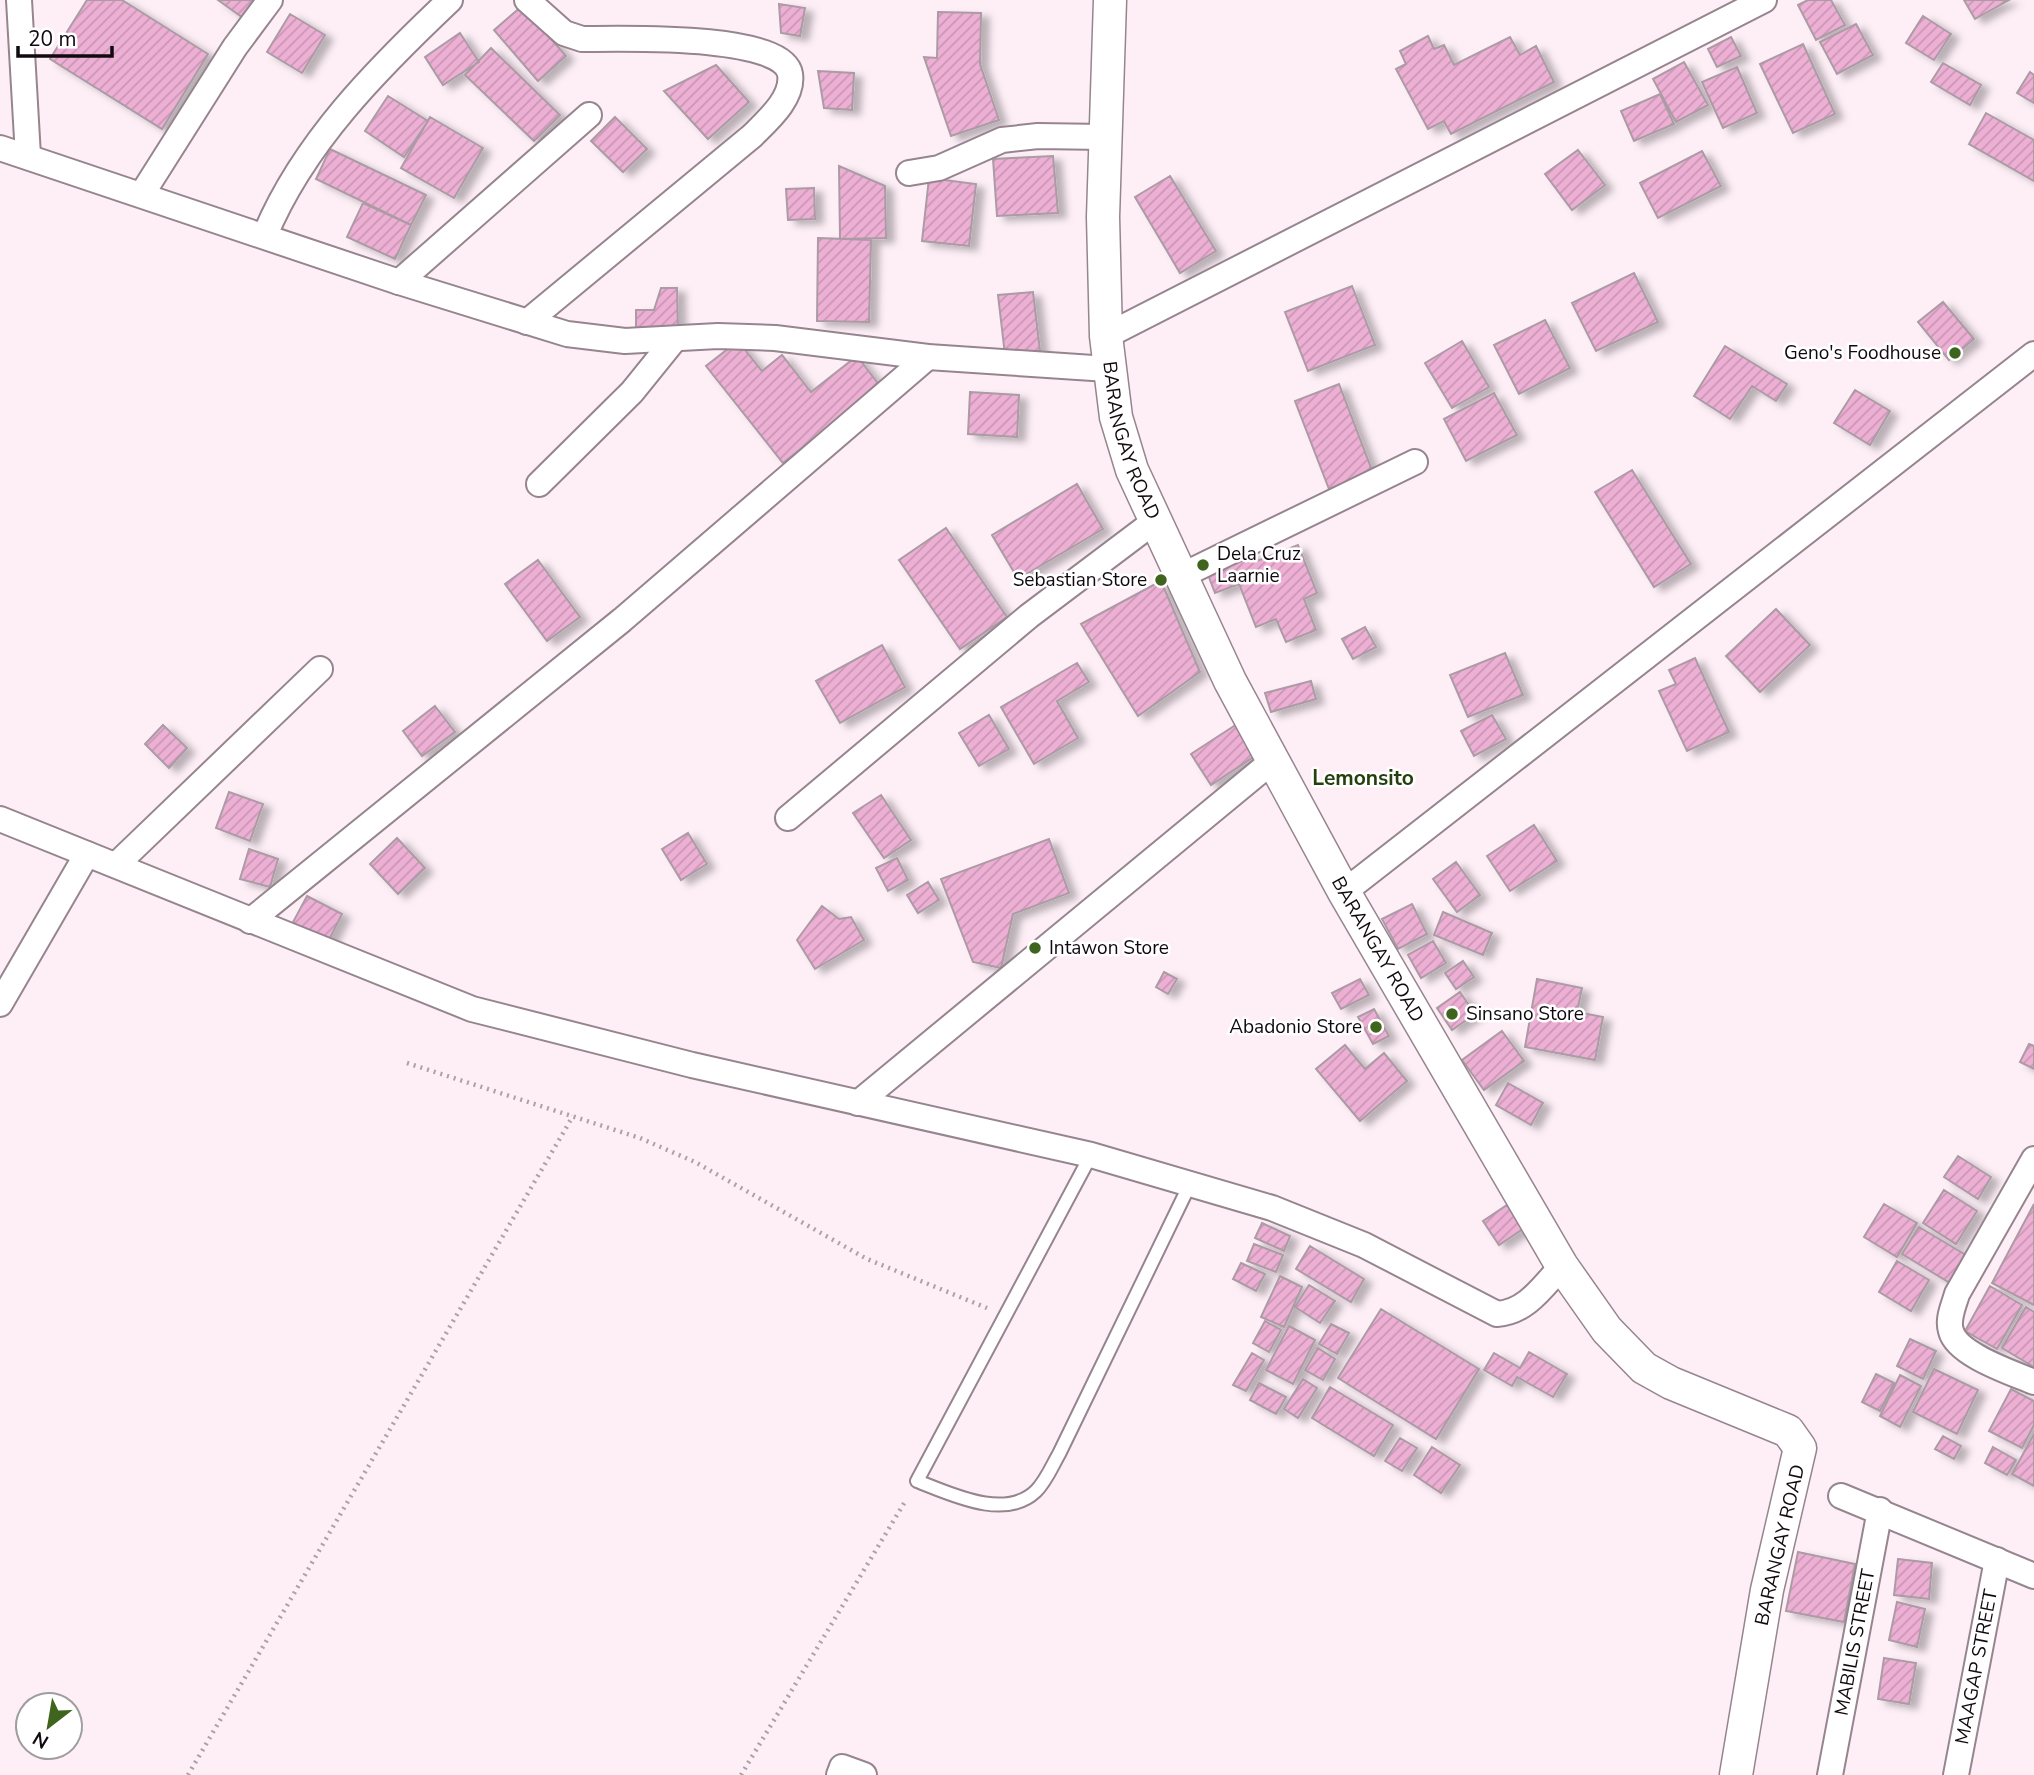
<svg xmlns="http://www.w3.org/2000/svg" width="2034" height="1775" font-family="'Nunito Sans',sans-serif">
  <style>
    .building { fill: url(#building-hatch); stroke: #ab9ba4; stroke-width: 2; filter: url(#shadow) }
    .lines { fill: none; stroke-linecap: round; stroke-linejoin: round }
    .service-casing { stroke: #96858f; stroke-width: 16 }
    .minor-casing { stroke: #96858f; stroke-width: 28 }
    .tertiary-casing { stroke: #96858f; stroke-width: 35 }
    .path { stroke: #ada1a8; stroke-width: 4.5; stroke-dasharray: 2 5; stroke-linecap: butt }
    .service { stroke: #fff; stroke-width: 12 }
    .minor { stroke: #fff; stroke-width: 24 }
    .tertiary { stroke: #fff; stroke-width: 32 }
    .poi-dot { fill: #3f641d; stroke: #fff; stroke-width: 2.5 }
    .labels { text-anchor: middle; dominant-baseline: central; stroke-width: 5; stroke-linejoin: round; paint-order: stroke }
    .poi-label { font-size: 19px; fill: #100a0e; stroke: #fff; text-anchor: end }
    .street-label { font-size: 19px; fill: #100a0e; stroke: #fff }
    .neighbourhood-label { font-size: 21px; font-weight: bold; fill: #263f0e; stroke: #fff }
  </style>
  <defs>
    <pattern id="building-hatch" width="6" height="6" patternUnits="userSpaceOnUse" patternTransform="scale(1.75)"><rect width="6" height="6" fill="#edb0d4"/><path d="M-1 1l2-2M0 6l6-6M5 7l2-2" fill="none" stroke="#ca96b5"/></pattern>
    <filter id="shadow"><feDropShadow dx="8" dy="4.5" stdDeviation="3.5" flood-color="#0004"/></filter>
  </defs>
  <rect width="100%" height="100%" fill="#feeff7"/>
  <path class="building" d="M87 0H122L208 54 162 129 50 59Z
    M218 0H259L243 18Z
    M1808 0H1831L1845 25 1816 40 1798 5Z
    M1964 0H2009L1975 19Z
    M779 4 805 8 800 36 781 33Z
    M522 6 566 56 538 81 494 30Z
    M938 12 981 13 980 64 999 120 951 136 924 57 937 58Z
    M290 14 325 35 302 73 267 52Z
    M1923 16 1951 34 1934 60 1906 43Z
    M1856 24 1873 55 1837 74 1820 42Z
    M460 33 479 62 443 85 425 57Z
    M1428 36 1434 49 1444 45 1454 65 1510 37 1520 55 1536 46 1554 82 1451 134 1444 121 1428 129 1396 69 1406 64 1400 51Z
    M1731 37 1741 56 1717 67 1708 49Z
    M1803 44 1835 114 1793 133 1760 64Z
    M491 48 560 115 534 141 465 75Z
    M1684 62 1708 105 1676 122 1653 79Z
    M1943 63 1981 85 1970 105 1931 82Z
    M716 65 749 102 708 139 664 91Z
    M1737 67 1757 113 1723 128 1702 82Z
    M818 71 854 73 852 110 824 108Z
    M2030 72 2034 75V103L2017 93Z
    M1660 94 1674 124 1634 141 1621 111Z
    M388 96 428 121 404 157 365 131Z
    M1986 113 2034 140V181L1969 144Z
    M430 117 483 148 454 198 401 168Z
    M615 117 647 149 623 172 591 141Z
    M330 149 426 195 411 225 316 179Z
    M1578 150 1605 185 1572 210 1545 174Z
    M1702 151 1721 186 1658 218 1640 183Z
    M1053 156 1058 213 997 216 993 159Z
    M839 166 885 186 886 238 840 239Z
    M1170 176 1216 251 1180 273 1135 197Z
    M929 178 976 184 969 246 922 241Z
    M814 188 815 219 788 220 786 189Z
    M363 203 411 225 395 259 347 237Z
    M818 238 871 240 869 322 817 321Z
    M1634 273 1658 322 1596 351 1572 303Z
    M1352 286 1375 345 1308 371 1285 312Z
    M661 288H677L678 330 636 331V310H654Z
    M1033 292 1040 351 1005 355 998 295Z
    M1943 302 1974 339 1949 360 1918 322Z
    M1545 320 1570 368 1519 394 1494 345Z
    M738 341 762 371 782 355 811 392 857 356 880 386 783 463 706 366Z
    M1462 341 1489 387 1452 408 1425 363Z
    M1725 346 1787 384 1776 401 1752 386 1730 419 1694 396Z
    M1339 384 1373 473 1329 489 1295 401Z
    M1855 390 1890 411 1870 445 1834 423Z
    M970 392 1019 395 1017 437 968 434Z
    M1494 393 1517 435 1466 461 1444 419Z
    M1632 470 1691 564 1654 587 1595 492Z
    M1077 484 1103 529 1018 579 992 535Z
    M946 528 1007 617 960 649 899 560Z
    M1298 545 1317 593 1304 599 1316 630 1286 642 1276 619 1256 627 1239 584 1215 593 1207 572 1254 553 1257 561Z
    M538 560 580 617 547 641 505 584Z
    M1161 581 1200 672 1138 716 1081 624Z
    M1776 609 1810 645 1760 692 1726 656Z
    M1365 627 1376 647 1353 659 1342 639Z
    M882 645 905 687 840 723 816 681Z
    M1505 653 1523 695 1468 717 1450 675Z
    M1695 658 1729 732 1687 751 1659 691 1676 684 1669 670Z
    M1077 663 1089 682 1057 701 1078 738 1034 764 1001 707Z
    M1311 681 1316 699 1271 712 1265 693Z
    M435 706 455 732 422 756 403 731Z
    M989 715 1009 749 979 766 959 733Z
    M1492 715 1506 739 1474 756 1461 731Z
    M1237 724 1258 754 1211 785 1191 754Z
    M163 725 187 748 169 768 145 744Z
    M229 792 263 804 250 841 216 828Z
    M881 795 911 840 884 858 853 813Z
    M1534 825 1557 861 1510 891 1487 856Z
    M688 833 707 864 681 880 662 849Z
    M397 838 425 868 398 894 370 864Z
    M1049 839 1069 893 1013 914 1001 968 973 962 941 879Z
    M249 849 278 859 270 887 240 879Z
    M897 858 908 880 888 891 876 868Z
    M1456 862 1480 895 1457 912 1433 879Z
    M928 882 939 900 918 913 907 895Z
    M307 896 342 914 328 942 292 924Z
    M1412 904 1427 934 1398 949 1382 919Z
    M822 906 839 919 851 917 864 940 815 969 797 940Z
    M1443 912 1492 933 1483 955 1434 935Z
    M1433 941 1446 963 1421 978 1408 955Z
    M1463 961 1474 977 1456 989 1445 973Z
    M1164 972 1177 979 1168 994 1156 987Z
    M1360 979 1369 995 1341 1009 1332 993Z
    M1537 979 1582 988 1577 1012 1603 1017 1595 1060 1525 1047Z
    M1460 992 1475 1014 1452 1030 1437 1008Z
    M1374 1009 1389 1036 1373 1044 1358 1017Z
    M1502 1031 1524 1061 1484 1090 1462 1060Z
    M2029 1044 2034 1046V1069L2020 1062Z
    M1345 1045 1365 1069 1384 1053 1407 1081 1360 1121 1316 1069Z
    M1508 1083 1543 1103 1531 1125 1496 1105Z
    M1958 1156 1991 1177 1978 1199 1944 1177Z
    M1944 1190 1977 1211 1956 1244 1923 1223Z
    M1884 1204 1917 1223 1897 1257 1864 1237Z
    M2034 1204V1305L1992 1283Z
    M1507 1205 1523 1229 1499 1245 1483 1221Z
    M1262 1223 1290 1236 1284 1251 1255 1238Z
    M1919 1227 1966 1255 1950 1283 1902 1254Z
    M1254 1244 1283 1255 1276 1272 1247 1261Z
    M1310 1246 1364 1279 1351 1302 1296 1269Z
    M1897 1261 1929 1280 1911 1311 1879 1292Z
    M1241 1263 1265 1274 1256 1291 1233 1279Z
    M1280 1276 1302 1287 1284 1327 1261 1317Z
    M1309 1285 1335 1301 1320 1323 1295 1307Z
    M1990 1286 2022 1305 1997 1349 1965 1331Z
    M2026 1307 2034 1312V1367L2002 1348Z
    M1381 1309 1479 1369 1436 1439 1338 1378Z
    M1265 1321 1281 1330 1269 1352 1253 1343Z
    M1331 1324 1349 1333 1337 1354 1319 1344Z
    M1289 1326 1315 1340 1293 1384 1266 1370Z
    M1910 1339 1936 1351 1923 1379 1897 1366Z
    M1318 1348 1335 1359 1323 1380 1305 1370Z
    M1529 1352 1567 1374 1553 1397 1517 1377 1512 1386 1484 1370 1494 1353 1520 1368Z
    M1252 1353 1264 1360 1246 1391 1233 1385Z
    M1934 1369 1978 1390 1957 1434 1913 1412Z
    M1876 1374 1894 1383 1880 1411 1862 1402Z
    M1900 1375 1921 1386 1900 1427 1880 1416Z
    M1303 1379 1317 1388 1298 1418 1284 1409Z
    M1259 1383 1286 1397 1276 1414 1250 1400Z
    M1330 1387 1393 1425 1374 1456 1312 1418Z
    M2011 1389 2034 1401V1425L2022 1448 1989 1431Z
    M2034 1434V1486L2012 1474Z
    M1943 1436 1961 1446 1954 1459 1935 1449Z
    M1400 1438 1417 1448 1402 1471 1385 1461Z
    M1432 1447 1460 1465 1441 1493 1414 1475Z
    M1993 1447 2016 1460 2007 1475 1985 1463Z
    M1798 1552 1855 1564 1844 1622 1786 1611Z
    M1898 1559 1932 1563 1929 1599 1894 1595Z
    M1897 1602 1925 1609 1917 1647 1889 1640Z
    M1884 1658 1916 1663 1909 1704 1878 1699Z"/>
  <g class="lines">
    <g class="service-casing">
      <path id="service" d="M1091 1155 917 1481C951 1494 1005 1521 1036 1491 1046 1481 1052 1466 1059 1454L1190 1184"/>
    </g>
    <g class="minor-casing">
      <g id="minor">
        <path d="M19 0 28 156"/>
        <path d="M527 0 564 33 582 39C617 39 783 33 790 74 794 98 767 121 752 136L527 322"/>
        <path d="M0 148 399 282 567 334 625 341 718 336 775 338 928 357 1108 369"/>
        <path d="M909 173 939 168 1002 140 1038 136 1105 137"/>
        <path d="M142 194 235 47 270 0"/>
        <path d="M265 235C303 143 378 68 450 0"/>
        <path d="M399 282 589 115"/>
        <path d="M1106 336 1764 0"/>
        <path d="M539 484 632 392 674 340"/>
        <path d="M1181 576 1415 462"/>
        <path d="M788 818 1029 616 1155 521"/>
        <path d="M0 819 472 1009 692 1065 1091 1155 1272 1208 1364 1245 1497 1314C1527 1312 1543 1286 1562 1266"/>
        <path d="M116 865 320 669"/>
        <path d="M1344 892 2034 354"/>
        <path d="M250 921 622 620 928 357"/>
        <path d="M0 1004 87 854"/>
        <path d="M858 1103 1275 759"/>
        <path d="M2034 1159 1957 1294C1954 1305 1947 1319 1951 1331 1957 1355 2013 1373 2034 1382"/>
        <path d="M1841 1496 2034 1576"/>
        <path d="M839 1775 842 1767 864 1775"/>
        <path id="s1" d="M1830 1775 1880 1510"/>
        <path id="s2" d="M1956 1775 1997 1560"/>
      </g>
    </g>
    <g class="tertiary-casing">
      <g id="tertiary">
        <path id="s3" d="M1110 0 1103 217 1106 336 1116 417 1132 470 1230 681 1344 892 1562 1266 1607 1330 1644 1368 1671 1383 1788 1431 1800 1448 1767 1590 1736 1775"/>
      </g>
    </g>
    <path class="path" d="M407 1063 640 1138 695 1162 867 1259 987 1308
      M188 1775 573 1116
      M741 1775 906 1500"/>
    <use href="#service" class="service"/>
    <use href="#minor" class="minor"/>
    <use href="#tertiary" class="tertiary"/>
  </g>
  <g class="poi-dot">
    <circle cx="1955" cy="353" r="7"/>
    <circle cx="1203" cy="565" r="7"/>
    <circle cx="1161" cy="580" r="7"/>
    <circle cx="1035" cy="948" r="7"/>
    <circle cx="1452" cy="1014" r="7"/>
    <circle cx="1376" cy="1027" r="7"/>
  </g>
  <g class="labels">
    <g class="poi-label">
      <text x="1941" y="353">Geno's Foodhouse</text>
      <text x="1217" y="554" text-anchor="start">Dela Cruz<tspan x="1217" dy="22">Laarnie</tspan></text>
      <text x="1147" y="580">Sebastian Store</text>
      <text x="1049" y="948" text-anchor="start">Intawon Store</text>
      <text x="1466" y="1014" text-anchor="start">Sinsano Store</text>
      <text x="1362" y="1027">Abadonio Store</text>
    </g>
    <g class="street-label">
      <text stroke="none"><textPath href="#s3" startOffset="444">BARANGAY ROAD</textPath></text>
      <text stroke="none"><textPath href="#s3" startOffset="1012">BARANGAY ROAD</textPath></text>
      <text transform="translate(1780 1545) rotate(-77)">BARANGAY ROAD</text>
      <text stroke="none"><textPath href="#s1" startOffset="135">MABILIS STREET</textPath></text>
      <text stroke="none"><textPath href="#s2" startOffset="110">MAAGAP STREET</textPath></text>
    </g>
    <g class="neighbourhood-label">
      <text x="1363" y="778">Lemonsito</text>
    </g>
  </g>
  <g transform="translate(49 1726) rotate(211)"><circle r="33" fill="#ffffff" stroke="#9f9d9f" stroke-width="2"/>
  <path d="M0-5L12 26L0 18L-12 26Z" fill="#3f641d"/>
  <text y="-10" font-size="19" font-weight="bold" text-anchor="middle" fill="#100a0e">N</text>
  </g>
  <path d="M18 46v10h94v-10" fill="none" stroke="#100a0e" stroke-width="3.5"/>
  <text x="28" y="46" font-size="21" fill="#100a0e" stroke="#ffffff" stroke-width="5" paint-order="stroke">20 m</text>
</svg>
